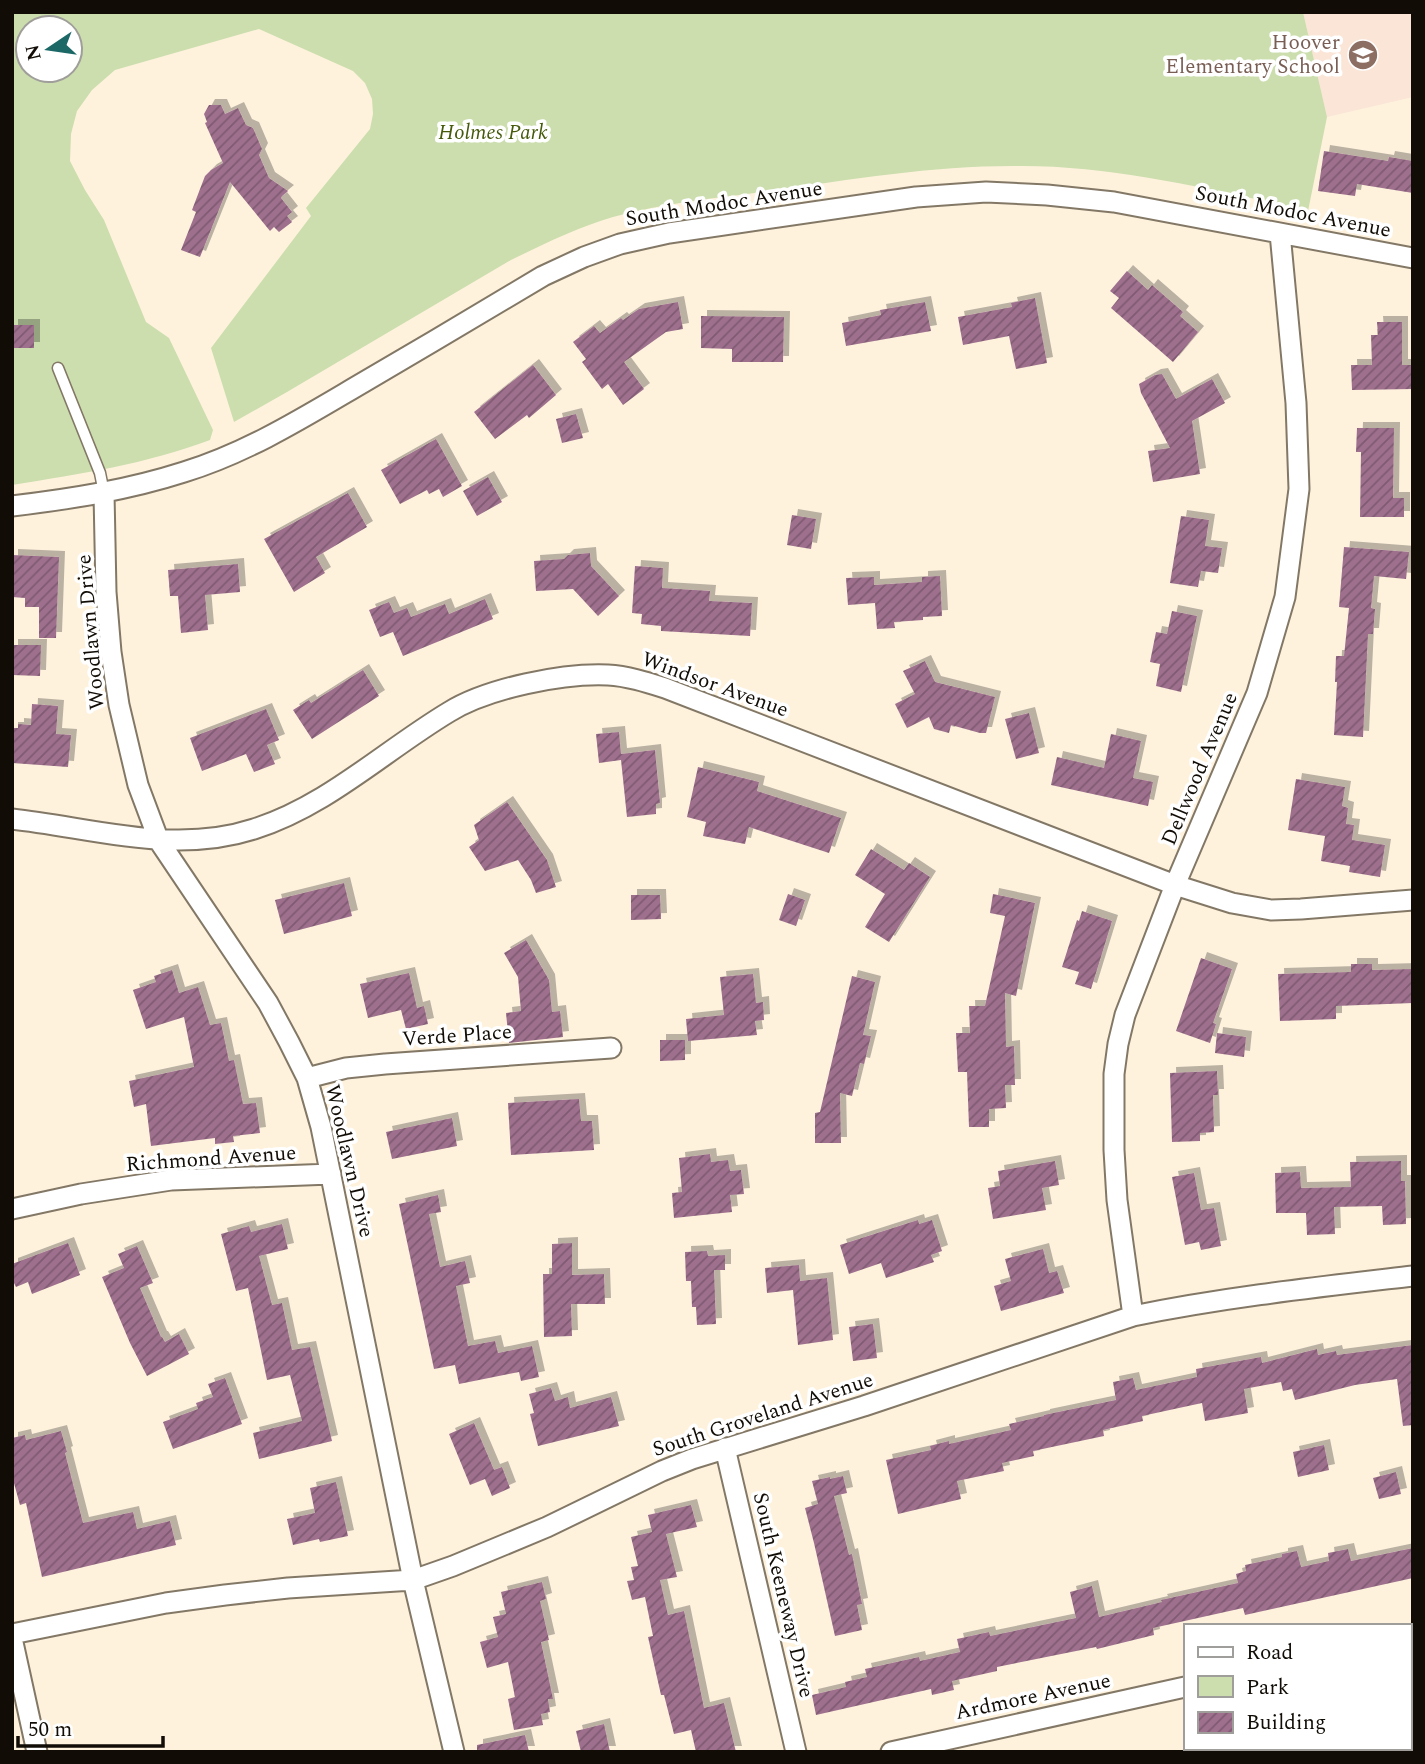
<svg xmlns="http://www.w3.org/2000/svg" width="1425" height="1764" font-family="Spectral,serif">
  <style>
    .education { fill: #fae5d7 }
    .green { fill: #ccdeae; fill-rule: evenodd }
    .building { fill: url(#building-hatch); filter: url(#shadow) }
    .lines { fill: none; stroke-linecap: round; stroke-linejoin: round }
    .lane-casing { stroke: #837866; stroke-width: 13 }
    .street-casing { stroke: #837866; stroke-width: 23 }
    .lane { stroke: #fff; stroke-width: 10 }
    .street { stroke: #fff; stroke-width: 19 }
    .labels { text-anchor: middle; dominant-baseline: central; stroke-width: 7; stroke-linejoin: round; paint-order: stroke }
    .education-label { font-size: 21px; fill: #785e54; stroke: #fff; text-anchor: end }
    .park-label { font-size: 21px; font-style: italic; fill: #465a0c; stroke: #fff }
    .street-label { font-size: 21px; fill: #110d06; stroke: #fff }
  </style>
  <defs>
    <pattern id="building-hatch" width="6" height="6" patternUnits="userSpaceOnUse" patternTransform="scale(1.75)"><rect width="6" height="6" fill="#9e708e"/><path d="M-1 1l2-2M0 6l6-6M5 7l2-2" fill="none" stroke="#7f5a72"/></pattern>
    <filter id="shadow"><feDropShadow dx="6" dy="-6" stdDeviation="0" flood-color="#0004"/></filter>
  </defs>
  <rect width="100%" height="100%" fill="#fef2dd"/>
  <path class="education" d="M1303 12H1413V97L1327 117Z"/>
  <path class="green" d="M12 12H1303L1327 117 1307 216 1294 213 1284 205C1198 187 1111 166 1022 166 937 165 854 179 770 191 718 198 664 203 613 217 578 227 544 244 511 260L287 392 234 422 211 348 311 216 306 208 370 129 373 114 372 99 365 83 353 71 259 29 115 70 92 90 77 111 71 134 70 161 85 190 104 220 146 322 169 338 213 430 210 440C147 464 79 474 12 485ZM28 28H70V70H28Z"/>
  <path class="building" d="M209 105H221L225 114 238 108 246 125 253 128 262 149 259 155 269 178 288 191 282 196 281 198 292 212 287 216 292 222 279 232 274 227 270 231 230 182 200 257 181 250 196 212 192 210 205 176 211 170 223 163 205 123 207 122 204 114Z
    M1324 151 1388 161 1389 157 1413 161V193L1357 184 1355 196 1318 191Z
    M1127 271 1148 290 1152 285 1183 312 1180 316 1198 332 1173 362 1111 308 1119 298 1110 291Z
    M1035 298 1047 363 1016 369 1009 336 963 345 958 317 1012 307 1011 303Z
    M678 302 683 329 666 332 624 362 644 389 623 405 608 384 602 389 582 362 586 359 573 342 594 326 600 333 621 318 623 320 639 309Z
    M925 302 931 331 846 346 842 323 881 315 880 310Z
    M701 316 784 317 783 362H732V349L701 348Z
    M1377 322H1402V365H1413V389L1352 390 1351 365H1372L1371 335H1378Z
    M12 325H34V348H12Z
    M533 365 556 395 529 418 527 415 495 439 474 412Z
    M1162 374 1176 399 1212 379 1225 403 1192 421 1200 474 1153 482 1148 451 1170 448 1141 393 1139 384 1155 375Z
    M576 414 583 438 562 443 556 419Z
    M1357 428H1394L1393 498H1404V517H1360L1361 452H1356Z
    M436 439 462 486 443 497 439 489 429 494 427 490 400 504 381 470Z
    M488 477 502 502 477 516 463 491Z
    M348 493 367 527 316 557 325 573 294 592 264 539Z
    M792 515 816 519 811 549 787 545Z
    M1181 516 1209 520 1205 546 1222 548 1218 573 1201 571 1198 587 1170 583Z
    M1344 547 1409 552 1406 579 1374 576 1371 608 1375 609 1373 634H1368L1363 737 1334 735 1337 682H1335L1336 656H1344L1349 608 1339 607Z
    M590 553 591 566 619 596 598 616 573 589 536 591 534 561 564 559 568 555Z
    M12 555 59 557 56 638H39V607H25V598L12 597Z
    M238 564 240 592 205 595 208 630 181 633 178 596H170L168 570Z
    M635 566 663 568 662 588 710 591 709 601 752 603 750 636 661 631V626L641 624 642 614 632 613Z
    M940 576 942 616 923 617V620L894 622 895 628 877 629 875 603 848 605 846 578 874 577V585L922 582V577Z
    M485 599 493 619 403 656 393 632 380 637 369 610 389 602 394 613 407 608 411 617 445 604 449 614Z
    M1172 611 1197 616 1181 692 1156 686 1160 664 1150 662 1156 632 1167 634Z
    M12 645H41L40 676 12 675Z
    M925 661 935 682 995 697 986 733H980L951 725 949 733 934 729 929 717 907 728 895 704 915 694 903 671Z
    M363 670 379 696 312 739 293 710 309 700 311 703Z
    M32 704 58 706 56 734 71 735 68 767 12 763V728H18V724L31 725Z
    M266 709 279 740 267 745 275 764 254 772 246 754 202 771 190 738Z
    M1029 713 1039 753 1016 759 1005 719Z
    M619 732 621 754 655 750 660 803 656 804V814L627 817 621 760 599 763 596 734Z
    M1111 734 1141 741 1133 778 1153 782 1148 806 1051 785 1057 757 1104 768Z
    M698 767 759 782 757 791 841 818 829 853 749 827 745 844 703 836 706 822 687 817Z
    M1296 779 1345 787 1342 806 1348 808 1346 824 1354 825 1352 840 1385 845 1380 877 1349 872 1350 866 1321 861 1325 836 1288 830Z
    M507 802 547 860 556 887 536 893 531 880 518 860 485 871 469 847 479 840 474 825Z
    M871 849 904 870 909 863 930 877 889 942 865 927 885 894 855 875Z
    M344 883 352 916 284 934 275 900Z
    M788 894 805 900 796 926 779 920Z
    M993 894 1035 903 1016 996 1005 993 1006 1047 1014 1046 1015 1085H1005L1006 1108 989 1109V1127H969L967 1072H958L956 1033H970L969 1006H985L1005 916 990 913Z
    M631 895H660L661 919 631 920Z
    M1082 911 1112 921 1091 989 1075 984 1079 972 1062 967 1077 920 1079 921Z
    M526 940 549 980 552 1012 560 1011 563 1037 509 1043 506 1013 521 1011 518 977 504 953Z
    M1201 958 1232 969 1213 1023 1216 1024 1210 1043 1176 1031Z
    M1351 964H1372V970L1413 969V1003L1336 1006V1019L1280 1021 1278 974 1351 972Z
    M172 970 179 993 198 987 210 1025 221 1023 229 1061 234 1060 243 1104 256 1103 260 1133 233 1136 234 1142 215 1144V1138L151 1146 146 1104 134 1107 129 1081 194 1067 184 1017 146 1029 133 990 156 982 154 976Z
    M409 973 417 1008 424 1006 428 1024 406 1029 401 1010 368 1018 360 984Z
    M753 974 756 1003 763 1002 764 1020 755 1021 757 1035 688 1041 686 1019 724 1015 720 977Z
    M852 976 875 982 863 1035 871 1036 864 1064 860 1063 852 1096 840 1093 841 1143H815V1113L820 1112Z
    M1217 1033 1246 1037 1244 1057 1215 1053Z
    M660 1040H685V1060L660 1061Z
    M1217 1071 1218 1095H1213L1214 1132 1200 1133V1141L1172 1142 1170 1073Z
    M579 1099 581 1121H592L594 1150 511 1155 508 1103Z
    M452 1118 457 1146 392 1159 386 1132Z
    M710 1154 711 1162 728 1160 730 1171 741 1170 744 1194 730 1195 732 1212 674 1218 672 1193 682 1192 679 1158Z
    M1055 1161 1059 1185 1042 1188 1046 1210 993 1219 988 1188 1000 1186 998 1171Z
    M1401 1161V1181H1405L1406 1224 1383 1225 1382 1206 1334 1207 1335 1234 1307 1235 1306 1213H1276L1275 1173 1300 1172 1301 1188 1351 1187 1350 1162Z
    M1194 1173 1201 1210 1214 1208 1221 1246 1201 1250 1199 1242 1185 1245 1172 1177Z
    M438 1195 441 1212 429 1214 440 1267 465 1261 470 1283 456 1286 468 1346 495 1341 498 1353 532 1346 539 1377 521 1381 519 1372 459 1384 455 1365 434 1369 399 1204Z
    M918 1220 919 1224 932 1220 942 1251 931 1255 934 1262 886 1278 881 1263 849 1274 840 1245Z
    M282 1224 288 1249 259 1256 272 1305 282 1303 292 1350 310 1347 332 1441 259 1459 253 1433 302 1421 290 1375 267 1380 248 1288 236 1291 221 1234 249 1226 251 1232Z
    M68 1243 80 1275 32 1294 28 1282 16 1287 12 1279V1264Z
    M572 1243V1275L604 1274 605 1304H571L572 1336 544 1337 543 1274H552V1244Z
    M137 1246 153 1283 140 1288 161 1337H162L165 1342 179 1334 189 1354 147 1376 130 1343 102 1277 124 1268 118 1254Z
    M1043 1249 1049 1273 1057 1271 1064 1293 1001 1311 994 1286 1011 1281 1005 1259Z
    M707 1251 708 1256 725 1255V1270H714L716 1324 697 1325 696 1307H692L691 1281H686L685 1252Z
    M799 1265 800 1281 827 1278 833 1340 798 1345 793 1290 767 1293 765 1268Z
    M873 1324 877 1358 853 1361 849 1327Z
    M1413 1345V1425L1403 1426 1397 1379 1355 1385 1295 1400 1292 1389 1283 1391 1281 1382 1244 1389 1248 1413 1205 1421 1202 1403 1142 1416 1143 1421 1103 1430 1104 1436 1033 1451 1034 1456 1002 1463 1004 1471 957 1481 961 1499 898 1514 886 1460 931 1450 930 1446 949 1441V1444L1011 1430 1009 1424 1044 1416V1415L1116 1400 1113 1382 1133 1378 1136 1390 1197 1377 1196 1369 1261 1357 1262 1363 1317 1349 1318 1355 1336 1351 1337 1355Z
    M225 1378 242 1424 173 1449 163 1422 198 1409 196 1403 213 1397 208 1384Z
    M551 1388 555 1401 568 1397 570 1408 611 1397 619 1426 538 1446 530 1414 534 1413 529 1394Z
    M474 1423 494 1470 502 1467 510 1488 492 1496 485 1479 470 1485 449 1434Z
    M61 1431 67 1452 65 1453 83 1523 133 1512 137 1529 170 1521 176 1545 42 1577 26 1503 20 1505 12 1476V1438L25 1435 26 1440Z
    M1324 1445 1329 1470 1298 1477 1293 1452Z
    M1396 1472 1401 1494 1379 1499 1373 1478Z
    M843 1476 847 1493 834 1496 849 1555 852 1554 862 1604 857 1605 862 1630 835 1636 814 1543 805 1508 818 1504 812 1481 830 1477V1479Z
    M336 1482 348 1536 320 1542 319 1539 293 1545 287 1519 315 1513 310 1488Z
    M691 1505 697 1527 666 1534 677 1577 660 1580 668 1615 684 1611 704 1708 724 1703 736 1752H696L691 1730 674 1734 664 1695H661L648 1637 653 1636 645 1597 632 1600 627 1581 634 1580 631 1567 638 1566 631 1537 652 1532 648 1515Z
    M1413 1548V1578L1245 1615 1243 1608 1153 1628 1154 1635 1097 1649 1096 1647 997 1667V1671L952 1681 954 1690 932 1695 931 1689 816 1715 812 1695 846 1687 845 1682 867 1677 865 1669 919 1657 920 1661 960 1652 957 1639 989 1632 990 1636 1076 1618 1070 1592 1092 1586 1099 1617 1162 1602 1161 1600 1238 1583 1236 1574 1246 1571 1245 1565 1282 1557V1554L1297 1551 1301 1567 1329 1561 1328 1553 1348 1549 1351 1561Z
    M542 1582 546 1599 540 1601 549 1640 541 1642 553 1699H548L550 1712 541 1714 543 1725 514 1730 508 1699 515 1697 508 1662 487 1668 480 1642 498 1637 493 1617 506 1614 501 1592Z
    M604 1724 610 1752H581L576 1731Z
    M525 1735 529 1752H477V1745Z"/>
  <g class="lines">
    <g class="lane-casing">
      <path id="lane" d="M58 368 100 473 104 493"/>
    </g>
    <g class="street-casing">
      <path id="street" d="M104 493 106 592 111 652 119 705 138 785 159 841 268 1003 289 1042 307 1078 321 1127 413 1580 454 1752
        M12 506C71 499 128 490 184 472 249 452 306 416 364 382 424 347 483 312 543 276L584 257 620 244 669 233 916 197 986 192 1047 195 1114 202 1413 258
        M12 819C93 828 174 855 254 829 327 806 384 751 449 712 488 688 563 673 608 675 627 676 646 682 665 688L1175 885 1232 903 1271 910 1301 909 1413 900
        M307 1078 346 1068 385 1064 611 1048
        M12 1209 81 1194 171 1180 331 1174
        M1133 1316 1117 1200 1114 1150V1074L1118 1044 1125 1015 1175 885 1257 693 1285 597 1299 489 1296 403 1280 233
        M725 1448 796 1752
        M12 1634 166 1603 225 1595 288 1588 413 1580 453 1566 547 1527 662 1471 692 1459 864 1406 1133 1316C1226 1297 1319 1287 1413 1276
        M1409 1637 1413 1636
        M12 1638 37 1752
        M891 1752 1185 1687"/>
    </g>
    <use href="#lane" class="lane"/>
    <use href="#street" class="street"/>
  </g>
  <defs>
    <g id="school-disc" transform="scale(1.575)"><circle r="9.5" fill="#8d6e63" stroke="#fff"/><path d="M0-5L7-2L0 1L-7-2ZM-4 1L0 2.5L4 1V4Q0 6-4 4Z" fill="#fff"/></g>
  </defs>
  <g fill-rule="evenodd">
    <use href="#school-disc" x="1363" y="55"/>
  </g>
  <g class="labels">
    <g class="education-label">
      <text x="1340" y="43">Hoover<tspan x="1340" dy="24">Elementary School</tspan></text>
    </g>
    <g class="park-label">
      <text x="493" y="133">Holmes Park</text>
    </g>
    <g class="street-label">
      <text transform="translate(724 204) rotate(-9)">South Modoc Avenue</text>
      <text transform="translate(1293 212) rotate(11)">South Modoc Avenue</text>
      <text transform="translate(91 632) rotate(-95)">Woodlawn Drive</text>
      <text transform="translate(715 685) rotate(20)">Windsor Avenue</text>
      <text transform="translate(1200 769) rotate(-67)">Dellwood Avenue</text>
      <text transform="translate(457 1036) rotate(-4)">Verde Place</text>
      <text transform="translate(211 1159) rotate(-4)">Richmond Avenue</text>
      <text transform="translate(349 1161) rotate(77)">Woodlawn Drive</text>
      <text transform="translate(763 1415) rotate(-18)">South Groveland Avenue</text>
      <text transform="translate(783 1595) rotate(77)">South Keeneway Drive</text>
      <text transform="translate(1033 1697) rotate(-12)">Ardmore Avenue</text>
    </g>
  </g>
  <rect width="1425" height="1764" fill="none" stroke="#110d06" stroke-width="28"/>
  <rect x="1184" y="1624" width="228" height="126" fill="#ffffff" stroke="#a09e9b" stroke-width="2"/>
  <rect x="1198" y="1647" width="35" height="10" fill="#ffffff" stroke="#a09e9b" stroke-width="2"/>
  <text x="1246" y="1659" font-size="21" fill="#110d06">Road</text>
  <rect x="1198" y="1676" width="35" height="21" fill="#ccdeae" stroke="#a09e9b" stroke-width="2"/>
  <text x="1246" y="1694" font-size="21" fill="#110d06">Park</text>
  <rect x="1198" y="1712" width="35" height="21" fill="url(#building-hatch)" stroke="#a09e9b" stroke-width="2"/>
  <text x="1246" y="1729" font-size="21" fill="#110d06">Building</text>
  <g transform="translate(49 49) rotate(257)"><circle r="33" fill="#ffffff" stroke="#a09e9b" stroke-width="2"/>
  <path d="M0-5L12 26L0 18L-12 26Z" fill="#1b6867"/>
  <text y="-10" font-size="19" font-weight="bold" text-anchor="middle" fill="#110d06">N</text>
  </g>
  <path d="M18 1736v10h145v-10" fill="none" stroke="#110d06" stroke-width="3.5"/>
  <text x="28" y="1736" font-size="21" fill="#110d06" stroke="#ffffff" stroke-width="5" paint-order="stroke">50 m</text>
</svg>
